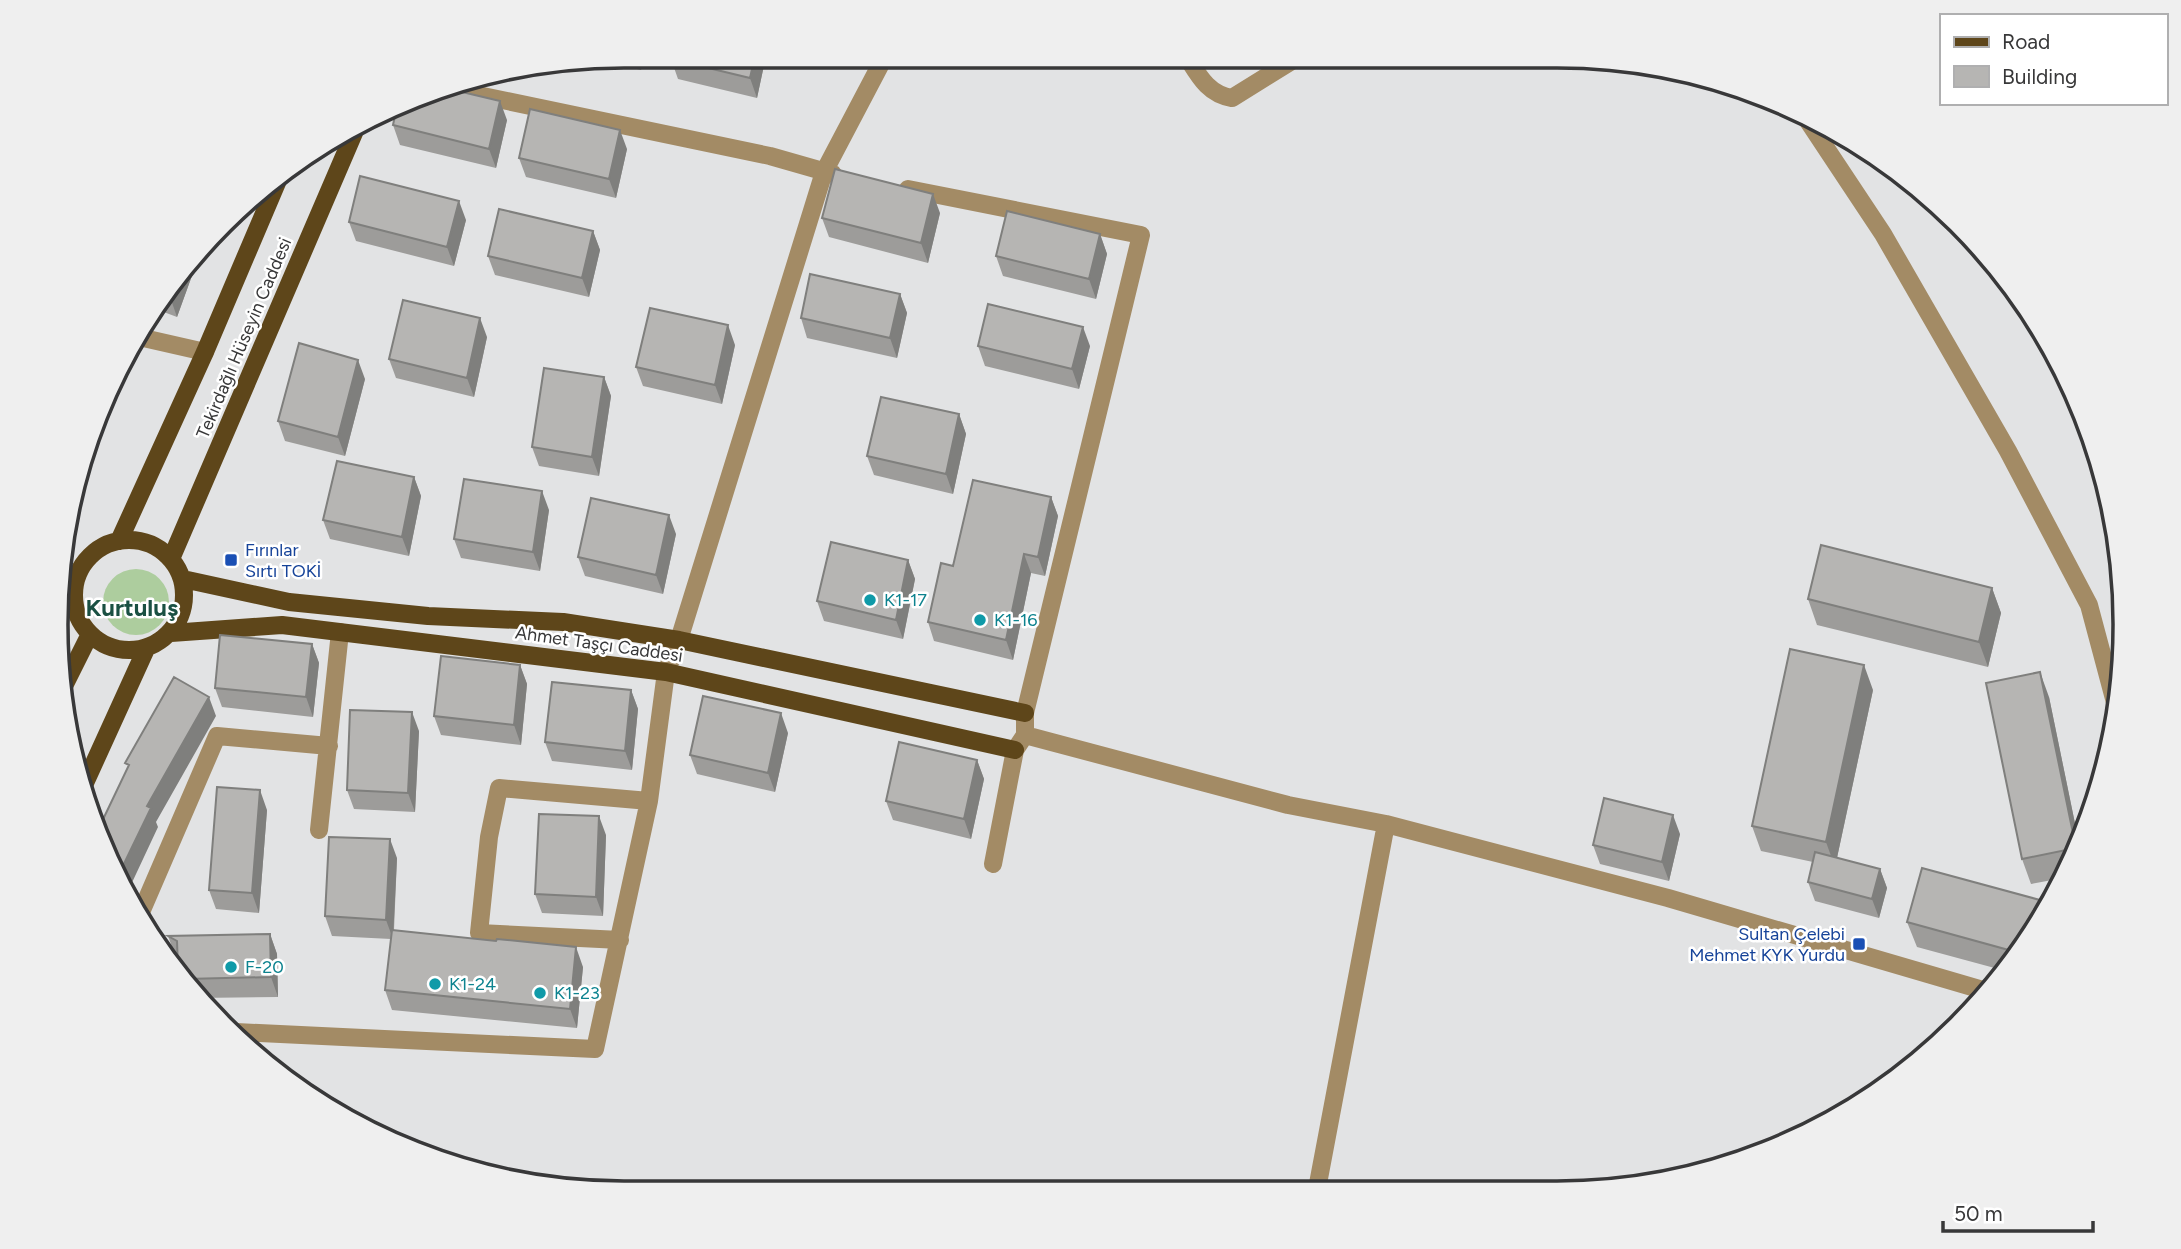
<svg xmlns="http://www.w3.org/2000/svg" width="2181" height="1249" font-family="Figtree,sans-serif">
  <style>
    .green { fill: #adcd9e }
    .lines { fill: none; stroke-linecap: round; stroke-linejoin: round }
    .minor { stroke: #a38b65; stroke-width: 18 }
    .major { stroke: #5e461a; stroke-width: 18 }
    .wall { fill: #9d9c9a }
    .shaded-wall { fill: #7f7f7d }
    .building { fill: #b6b5b3; stroke: #7f7f7d; stroke-width: 2 }
    .transit-dot { fill: #1a4fb4; stroke: #fff; stroke-width: 2.5 }
    .culture-dot { fill: #0f9aa8; stroke: #fff; stroke-width: 2.5 }
    .labels { text-anchor: middle; dominant-baseline: central; stroke-width: 5; stroke-linejoin: round; paint-order: stroke }
    .street-label { font-size: 18px; fill: #383839; stroke: #fff }
    .transit-label { font-size: 18px; fill: #164399; stroke: #fff; text-anchor: start }
    .culture-label { font-size: 18px; fill: #0d838f; stroke: #fff; text-anchor: start }
    .district-label { font-size: 24px; font-weight: bold; fill: #1a5043; stroke: #fff }
    .rim { fill: none; stroke: #383839; stroke-width: 3.5 }
  </style>
  <rect width="100%" height="100%" fill="#e2e3e4"/>
  <path class="green" d="M103 602a33 33 0 1 1 66 0a33 33 0 1 1-66 0Z"/>
  <g class="lines">
    <path class="minor" d="M1187 57C1199 76 1208 94 1232 98L1298 57
      M440 87 770 156 833 174
      M1806 118 1883 234 2008 451 2089 605 2117 710
      M908 189 1141 235 1025 713V735L1015 750 993 864
      M139 337 205 352
      M1025 735 1288 805 1386 824 1668 898 1986 991
      M319 830 340 632
      M142 910 217 736 329 746
      M620 940 479 933 489 837 499 788 649 801
      M236 1032 595 1049 649 801 666 672 679 640 824 172 885 56
      M1317 1189 1386 824"/>
    <path class="major" d="M74 595a55 55 0 1 1 110 0a55 55 0 1 1-110 0Z
      M119 541 205 352 282 171
      M171 559 354 133
      M183 579 289 602 428 616 563 622 679 640 1025 713
      M171 633 282 625 666 672 1015 750
      M63 688 90 634
      M85 783 146 649"/>
  </g>
  <path class="wall" d="M625 56H644L641 70 599 60Z
    M672 56H766L757 98 678 79 671 59Z
    M507 120 496 168 400 145 393 125Z
    M627 149 616 198 526 177 519 158Z
    M940 213 928 263 829 237 822 218Z
    M466 220 454 266 356 241 349 222Z
    M593 231 600 250 589 297 495 275 488 256Z
    M1100 234 1107 254 1096 299 1003 276 996 256Z
    M198 259 177 317 153 308Z
    M900 294 907 313 897 358 807 338 801 318Z
    M487 337 474 397 396 378 389 359Z
    M735 345 722 404 643 386 636 367Z
    M978 346H1090L1079 389 985 366Z
    M604 377 611 396 599 476 539 466 532 447Z
    M365 379 345 456 285 441 278 421Z
    M959 414 966 434 953 494 874 475 867 456Z
    M414 477 421 496 409 556 330 539 323 520Z
    M1051 497 1058 516 1045 576 1031 573 1013 660 934 641 928 622Z
    M549 510 540 571 461 558 454 539Z
    M676 534 663 594 585 576 578 557Z
    M908 560 915 579 903 639 824 621 817 601Z
    M1992 588 2001 613 1988 667 1817 625 1808 599Z
    M312 644 319 663 313 717 222 707 215 688Z
    M520 665 527 684 521 745 441 735 434 716Z
    M631 690 638 709 632 770 552 761 545 742Z
    M1873 690 1837 858 1880 869 1887 888 1879 918 1815 901 1808 882 1813 862 1761 851 1752 826Z
    M2049 697 2079 843 2063 878 2031 884 2022 859Z
    M419 731 415 812 354 809 347 790Z
    M788 733 775 792 697 774 690 755Z
    M977 760 984 779 971 839 893 820 886 801Z
    M267 810 259 913 216 909 209 890Z
    M1680 834 1669 881 1600 864 1593 845Z
    M606 835 603 916 542 913 535 894Z
    M397 858 394 930 583 967 577 1028 392 1010 385 990 391 939 332 936 325 916Z
    M2049 909 2002 970 1917 947 1907 922Z
    M270 934 277 954 278 997 196 998 178 969V957L175 955 168 936Z"/>
  <path class="shaded-wall" d="M636 56H644L641 70Z
    M755 56H766L757 98 750 78Z
    M500 101 507 120 496 168 489 149Z
    M620 130 627 149 616 198 609 179Z
    M933 194 940 213 928 263 921 243Z
    M459 201 466 220 454 266 447 247Z
    M593 231 600 250 589 297 582 278Z
    M1100 234 1107 254 1096 299 1089 279Z
    M198 259 177 317 168 291Z
    M900 294 907 313 897 358 890 338Z
    M480 318 487 337 474 397 467 378Z
    M728 325 735 345 722 404 715 385Z
    M1083 327 1090 346 1079 389 1072 369Z
    M358 360 365 379 345 456 338 437Z
    M604 377 611 396 599 476 592 457Z
    M959 414 966 434 953 494 946 474Z
    M414 477 421 496 409 556 402 537Z
    M542 491 549 510 540 571 533 552Z
    M1051 497 1058 516 1045 576 1038 557Z
    M669 515 676 534 663 594 656 575Z
    M1024 554 1031 573 1013 660 1006 640Z
    M908 560 915 579 903 639 896 620Z
    M1992 588 2001 613 1988 667 1979 642Z
    M312 644 319 663 313 717 306 697Z
    M520 665 527 684 521 745 514 725Z
    M1864 665 1873 690 1835 867 1826 842Z
    M2040 672 2049 697 2079 843 2076 849Z
    M631 690 638 709 632 770 625 751Z
    M209 697 216 716 156 822 158 827 129 889 119 874 147 806Z
    M412 712 419 731 415 812 408 793Z
    M781 713 788 733 775 792 768 773Z
    M977 760 984 779 971 839 964 819Z
    M260 790 267 810 259 913 252 893Z
    M1673 815 1680 834 1669 881 1662 862Z
    M599 816 606 835 603 916 596 897Z
    M390 839 397 858 393 939 386 920Z
    M1880 869 1887 888 1879 918 1872 899Z
    M270 934 277 954 278 997 271 977Z
    M576 947 583 967 577 1028 570 1009Z"/>
  <path class="building" d="M672 56H755L750 78 671 59Z
    M441 87 500 101 489 149 393 125 396 111Z
    M530 109 620 130 609 179 519 158Z
    M835 169 933 194 921 243 822 218Z
    M360 176 459 201 447 247 349 222Z
    M499 209 593 231 582 278 488 256Z
    M1007 211 1100 234 1089 279 996 256Z
    M810 274 900 294 890 338 801 318Z
    M403 300 480 318 467 378 389 359Z
    M988 304 1083 327 1072 369 978 346Z
    M650 308 728 325 715 385 636 367Z
    M299 343 358 360 338 437 278 421Z
    M544 368 604 377 592 457 532 447Z
    M881 397 959 414 946 474 867 456Z
    M337 461 414 477 402 537 323 520Z
    M464 479 542 491 533 552 454 539Z
    M973 480 1051 497 1038 557 1024 554 1006 640 928 622 941 563 953 566Z
    M591 498 669 515 656 575 578 557Z
    M831 542 908 560 896 620 817 601Z
    M1821 545 1992 588 1979 642 1808 599Z
    M220 635 312 644 306 697 215 688Z
    M1790 649 1864 665 1826 842 1752 826Z
    M441 656 520 665 514 725 434 716Z
    M2040 672 2076 848 2022 859 1986 683Z
    M174 677 209 697 147 806 151 808 119 874 99 842 97 832 129 765 125 763Z
    M552 682 631 690 625 751 545 742Z
    M703 696 781 713 768 773 690 755Z
    M350 710 412 712 408 793 347 790Z
    M899 742 977 760 964 819 886 801Z
    M217 787 260 790 252 893 209 890Z
    M1604 798 1673 815 1662 862 1593 845Z
    M539 814 599 816 596 897 535 894Z
    M329 837 390 839 386 920 325 916Z
    M1815 852 1880 869 1872 899 1808 882Z
    M1922 868 2051 903 2049 909 2016 952 1907 922Z
    M392 930 496 941 497 939 576 947 570 1009 385 990Z
    M270 934 271 977 185 979 178 969 177 941 168 936Z"/>
  <g class="transit-dot">
    <rect x="224" y="553" width="14" height="14" rx="3.5"/>
    <rect x="1852" y="937" width="14" height="14" rx="3.5"/>
  </g>
  <g class="culture-dot">
    <circle cx="870" cy="600" r="7"/>
    <circle cx="980" cy="620" r="7"/>
    <circle cx="231" cy="967" r="7"/>
    <circle cx="435" cy="984" r="7"/>
    <circle cx="540" cy="993" r="7"/>
  </g>
  <g class="labels">
    <g class="street-label">
      <text transform="translate(244 338) rotate(-67)">Tekirdağlı Hüseyin Caddesi</text>
      <text transform="translate(599 644) rotate(8)">Ahmet Taşçı Caddesi</text>
    </g>
    <g class="transit-label">
      <text x="245" y="550">Fırınlar<tspan x="245" dy="21">Sırtı TOKİ</tspan></text>
      <text x="1845" y="934" text-anchor="end">Sultan Çelebi<tspan x="1845" dy="21">Mehmet KYK Yurdu</tspan></text>
    </g>
    <g class="culture-label">
      <text x="884" y="600">K1-17</text>
      <text x="994" y="620">K1-16</text>
      <text x="245" y="967">F-20</text>
      <text x="449" y="984">K1-24</text>
      <text x="554" y="993">K1-23</text>
    </g>
    <g class="district-label">
      <text x="132" y="607">Kurtuluş</text>
    </g>
  </g>
  <path d="M0 0H2181V1249H0ZM624 68H1557A556 556 0 0 1 2113 624V625A556 556 0 0 1 1557 1181H624A556 556 0 0 1 68 625V624A556 556 0 0 1 624 68Z" fill="#efefef" fill-rule="evenodd"/>
  <path class="rim" d="M624 68H1557A556 556 0 0 1 2113 624V625A556 556 0 0 1 1557 1181H624A556 556 0 0 1 68 625V624A556 556 0 0 1 624 68Z"/>
  <rect x="1940" y="14" width="228" height="91" fill="#ffffff" stroke="#afafb0" stroke-width="2"/>
  <rect x="1954" y="37" width="35" height="10" fill="#5e461a" stroke="#afafb0" stroke-width="2"/>
  <text x="2002" y="49" font-size="21" fill="#383839">Road</text>
  <rect x="1954" y="66" width="35" height="21" fill="#b6b5b3" stroke="#afafb0" stroke-width="2"/>
  <text x="2002" y="84" font-size="21" fill="#383839">Building</text>
  <path d="M1943 1221v10h150v-10" fill="none" stroke="#383839" stroke-width="3.5"/>
  <text x="1954" y="1221" font-size="21" fill="#383839" stroke="#ffffff" stroke-width="5" paint-order="stroke">50 m</text>
</svg>
